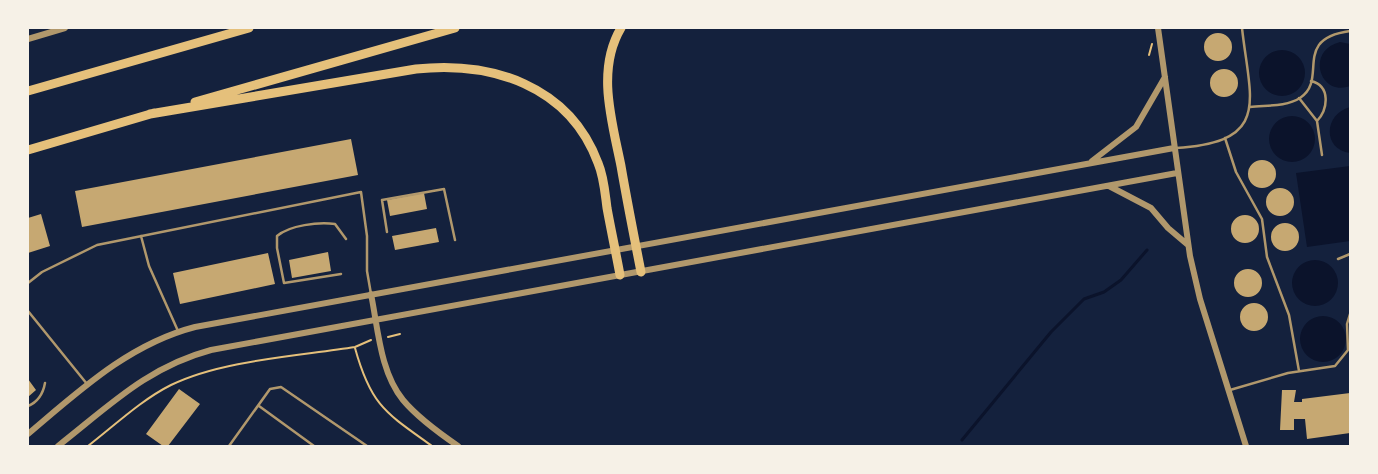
<svg xmlns="http://www.w3.org/2000/svg" width="1378" height="474" font-family="'Noto Sans',sans-serif">
  <style>
    .water { fill: #0b132b }
    .lines { fill: none; stroke-linecap: round; stroke-linejoin: round }
    .stream { stroke: #0b132b; stroke-width: 3 }
    .building { fill: #c6a872 }
    .path { stroke: #e5c07b; stroke-width: 2 }
    .service { stroke: #b1986c; stroke-width: 2.5 }
    .tertiary { stroke: #b1986c; stroke-width: 6 }
    .motorway { stroke: #e5c07b; stroke-width: 9 }
  </style>
  <rect width="100%" height="100%" fill="#14213d"/>
  <path class="water" d="M1340 42 1350 44V86C1320 97 1305 51 1340 42Z
    M1259 73a23 23 0 1 1 46 0a23 23 0 1 1-46 0Z
    M1350 107V153C1322 149 1324 114 1350 107Z
    M1269 139a23 23 0 1 1 46 0a23 23 0 1 1-46 0Z
    M1350 166V241L1307 247 1296 173Z
    M1292 283a23 23 0 1 1 46 0a23 23 0 1 1-46 0Z
    M1300 339a23 23 0 1 1 46 0a23 23 0 1 1-46 0Z"/>
  <g class="lines">
    <path class="stream" d="M962 440 1051 332 1084 299 1104 292 1121 280 1147 250"/>
  </g>
  <path class="building" d="M1204 47a14 14 0 1 1 28 0a14 14 0 1 1-28 0Z
    M1210 83a14 14 0 1 1 28 0a14 14 0 1 1-28 0Z
    M351 139 358 175 82 227 75 191Z
    M1248 174a14 14 0 1 1 28 0a14 14 0 1 1-28 0Z
    M1266 202a14 14 0 1 1 28 0a14 14 0 1 1-28 0Z
    M424 193 427 209 390 216 387 200Z
    M41 214 50 246 28 253V218Z
    M1231 229a14 14 0 1 1 28 0a14 14 0 1 1-28 0Z
    M1271 237a14 14 0 1 1 28 0a14 14 0 1 1-28 0Z
    M436 228 439 242 395 250 392 236Z
    M328 252 331 271 292 278 289 260Z
    M268 253 275 284 180 304 173 273Z
    M1234 283a14 14 0 1 1 28 0a14 14 0 1 1-28 0Z
    M1240 317a14 14 0 1 1 28 0a14 14 0 1 1-28 0Z
    M28 379 36 390 28 397Z
    M179 389 200 404 168 446H163L146 434Z
    M1282 390H1296L1294 402H1302V399L1350 393V433L1307 439 1305 419H1294V430H1280Z"/>
  <g class="lines">
    <path class="path" d="M1149 55 1152 44
      M388 337 400 334
      M355 348C371 406 386 413 432 446
      M88 446C114 426 141 400 171 385 222 360 299 356 355 347L371 340"/>
    <path class="service" d="M1311 81C1331 86 1328 109 1317 121
      M1299 98 1317 121 1322 155
      M1250 107C1265 105 1286 107 1300 98 1329 79 1291 39 1350 31
      M1225 138 1236 172 1262 219 1267 257 1289 315 1299 371
      M1176 148C1272 142 1250 101 1242 28
      M387 232 382 200 444 189 455 240
      M141 236 149 266 178 331
      M1338 259 1350 254
      M341 274 284 283 277 248V236C290 225 318 222 335 224L346 239
      M28 283 42 272 97 245 361 192 367 236V271L371 294
      M28 311 87 384
      M1230 390 1288 373 1335 366 1348 350 1347 324 1350 314
      M28 406C38 402 43 394 45 383
      M259 406 314 446
      M229 446 270 389 281 387 367 446"/>
    <path class="tertiary" d="M1158 28 1190 256 1200 299 1246 446
      M28 39 65 28
      M1092 161 1136 127 1165 77
      M1109 186 1151 208 1168 228 1188 245
      M371 294C378 328 380 372 403 400 418 418 439 433 458 446
      M28 434C79 391 129 344 195 327L1174 148
      M58 446C108 407 147 367 211 350L1177 173"/>
    <path class="motorway" d="M621 28C596 70 612 121 621 166 627 201 634 236 641 272
      M28 91 249 28
      M195 102 455 28
      M150 114 416 69C491 61 569 85 598 163 604 177 605 193 607 208 611 230 616 253 620 275
      M28 150 154 113"/>
  </g>
  <rect width="1378" height="474" fill="none" stroke="#f6f1e7" stroke-width="58"/>
</svg>
